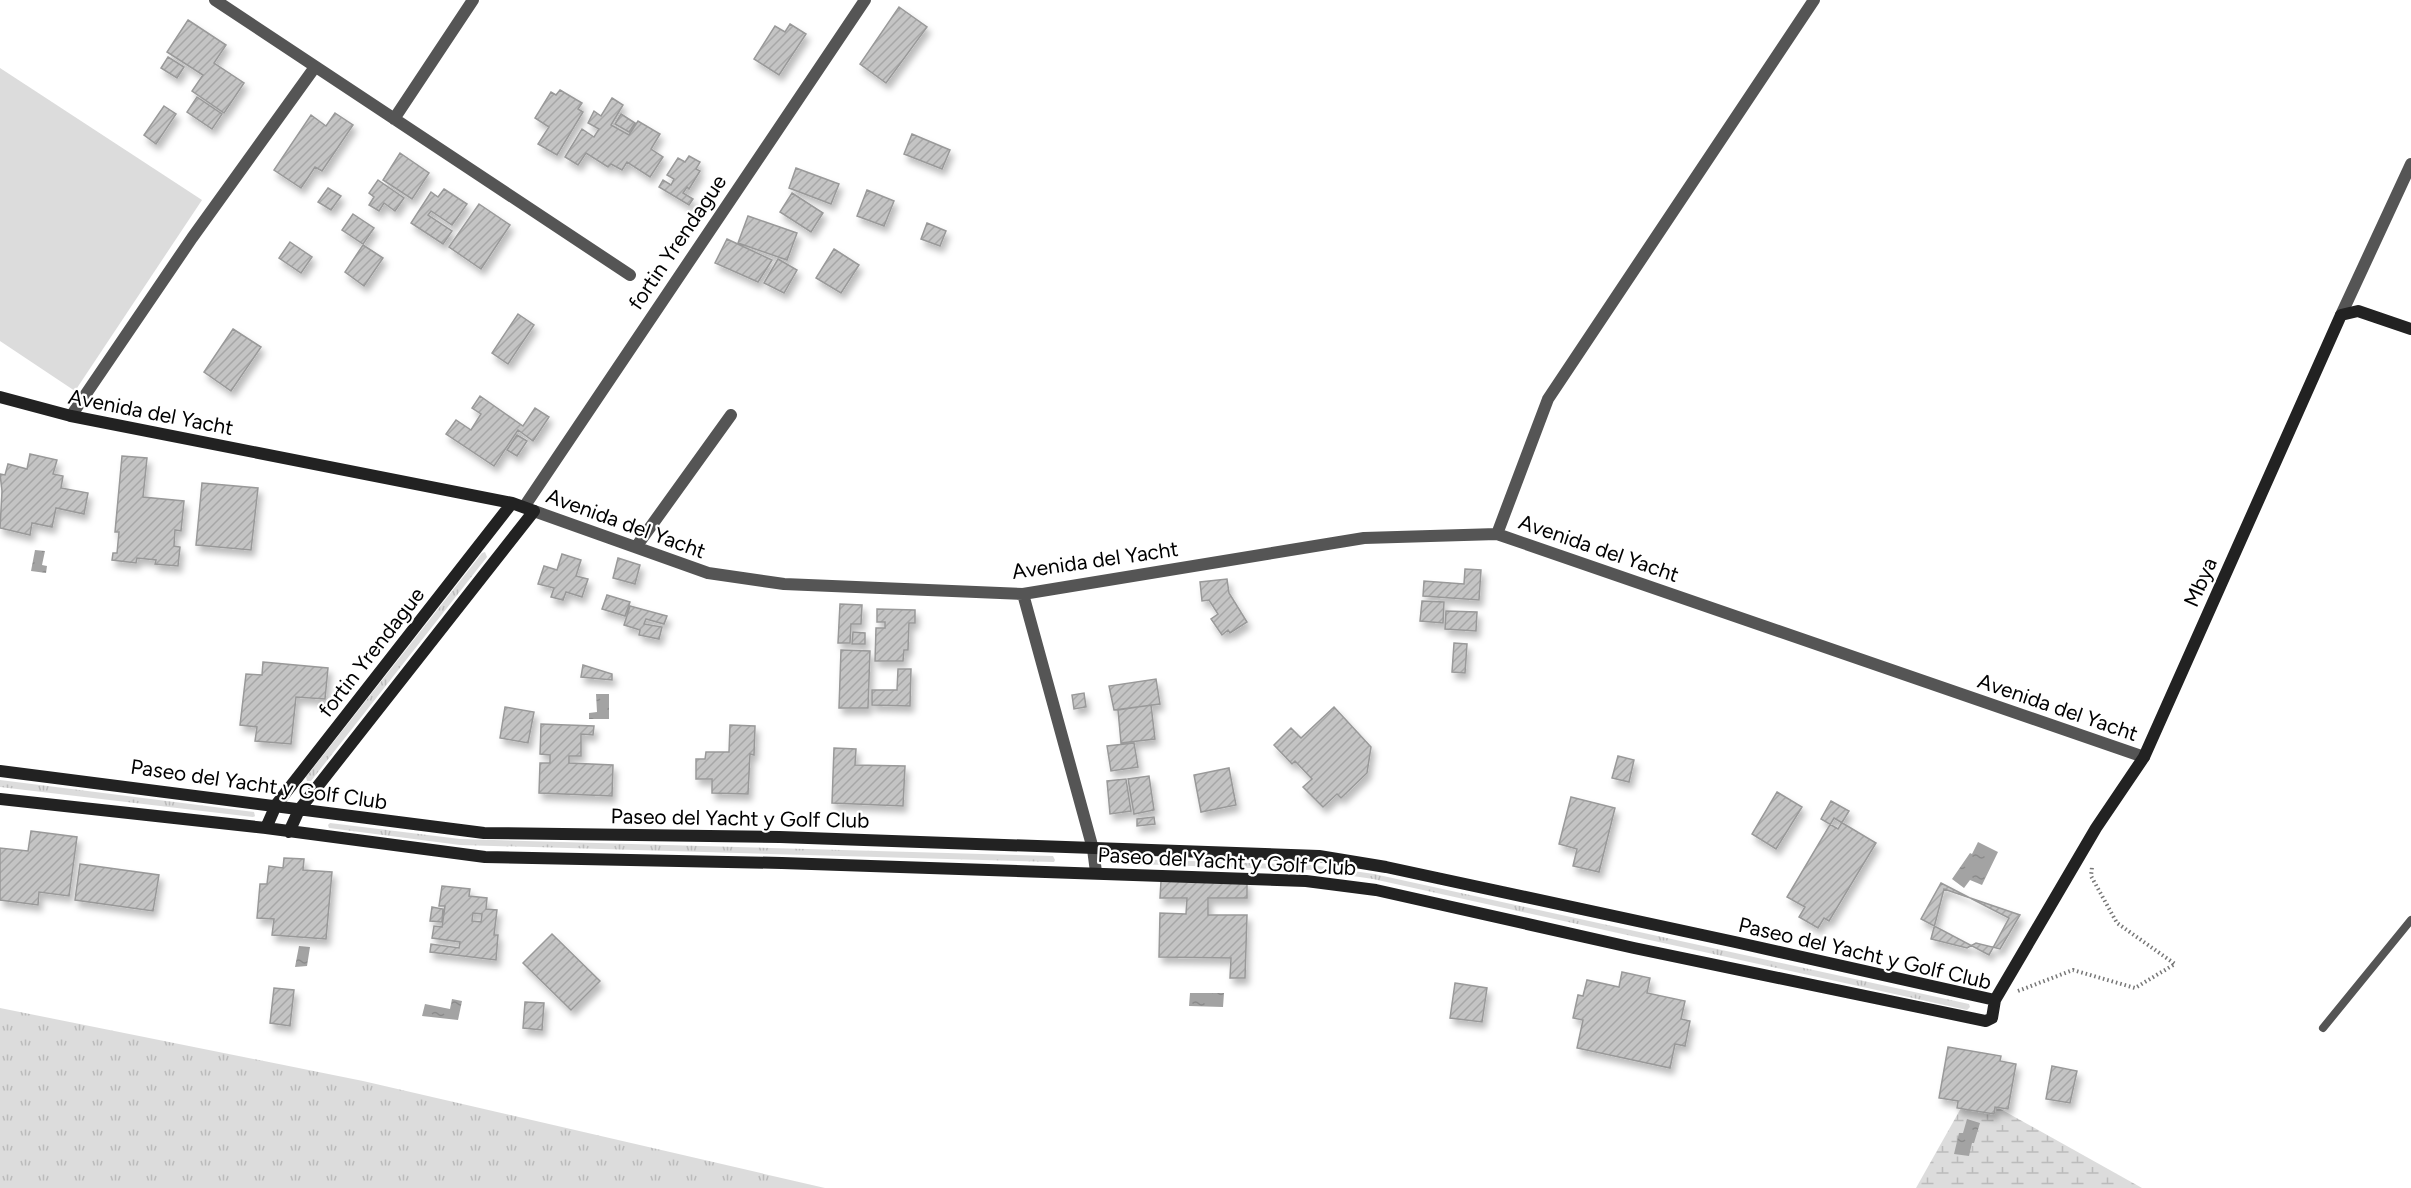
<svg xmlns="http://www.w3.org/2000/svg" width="2411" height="1188" font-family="Figtree,sans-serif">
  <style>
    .grass { fill: url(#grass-tufts) }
    .wetland { fill: url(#wetland-marsh) }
    .garden { fill: #dcdcdc }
    .water { fill: url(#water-ripples) }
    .building { fill: url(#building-hatch); stroke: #999; stroke-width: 1.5; fill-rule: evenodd; filter: url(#shadow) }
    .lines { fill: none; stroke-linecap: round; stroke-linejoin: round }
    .path { stroke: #777; stroke-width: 4; stroke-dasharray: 1.5 3; stroke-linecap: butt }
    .lane { stroke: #555; stroke-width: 8 }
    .street { stroke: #555; stroke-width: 12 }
    .secondary { stroke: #222; stroke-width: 12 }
    .labels { text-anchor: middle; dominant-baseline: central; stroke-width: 4.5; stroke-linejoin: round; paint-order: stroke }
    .street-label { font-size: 21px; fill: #000; stroke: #fff }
  </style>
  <defs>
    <pattern id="grass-tufts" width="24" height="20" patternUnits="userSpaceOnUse" patternTransform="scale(1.5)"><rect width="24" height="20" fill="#dcdcdc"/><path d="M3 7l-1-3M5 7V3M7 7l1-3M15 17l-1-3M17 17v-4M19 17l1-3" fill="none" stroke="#bbb"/></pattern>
    <pattern id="wetland-marsh" width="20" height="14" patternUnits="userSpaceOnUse" patternTransform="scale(1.5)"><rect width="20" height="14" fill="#dcdcdc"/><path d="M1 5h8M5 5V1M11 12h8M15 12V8" fill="none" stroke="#bbb"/></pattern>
    <pattern id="water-ripples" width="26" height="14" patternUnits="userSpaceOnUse" patternTransform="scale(1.5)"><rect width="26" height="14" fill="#a3a3a3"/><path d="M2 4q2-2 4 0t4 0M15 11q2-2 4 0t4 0" fill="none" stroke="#8b8b8b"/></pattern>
    <pattern id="building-hatch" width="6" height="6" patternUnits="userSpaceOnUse" patternTransform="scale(1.5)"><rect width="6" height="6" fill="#c4c4c4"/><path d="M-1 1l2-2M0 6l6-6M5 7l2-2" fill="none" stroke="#a7a7a7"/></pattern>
    <filter id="shadow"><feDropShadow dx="3.5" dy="6" stdDeviation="3" flood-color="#0004"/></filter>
  </defs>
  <rect width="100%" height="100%" fill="#fff"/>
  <path class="grass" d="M485 552 487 557 311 781H307L306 777 482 553Z
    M0 780 254 812 255 816 253 817 0 787Z
    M330 823 460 839 1053 856 1055 860 1054 862 460 845 329 828 328 825Z
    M1133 859 1312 865 1374 874 1969 1004 1970 1007 1967 1010 1373 879 1312 870 1134 864Z
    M0 1008 363 1081 825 1188H0Z"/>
  <path class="wetland" d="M1970 1092 2142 1188H1916Z"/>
  <path class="garden" d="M0 68 202 200 75 391 0 341Z"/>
  <path class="water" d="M35 550 45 551 42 565 47 566 46 573 31 571Z
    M596 694H609V719H589V713L597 712Z
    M1978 842 1998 852 1982 885 1970 880 1964 888 1952 879 1970 853 1972 854Z
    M299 946 310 947 307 966 295 967Z
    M1190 993H1224L1223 1007 1189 1006Z
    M452 999 462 1001 458 1020 422 1016 425 1004 450 1009Z
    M1967 1119 1980 1123 1974 1143H1972L1969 1156 1954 1154 1959 1133H1963Z"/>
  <path class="building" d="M899 7 927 27 886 83 860 64Z
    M188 20 226 45 214 63 244 83 224 113 192 91 203 75 167 52Z
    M790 24 806 34 779 75 754 59 775 26 785 32Z
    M168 57 184 67 177 78 161 68Z
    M560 90 582 103 578 109 583 112 557 155 538 144 549 127 535 118 551 92 556 95Z
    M197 97 222 114 212 129 187 112Z
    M612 98 623 105 611 125 629 135 638 121 660 134 651 149 663 157 650 177 627 162 622 170 611 164 608 167 586 153 578 165 565 157 582 129 594 137 599 129 588 123 594 111 601 116Z
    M164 106 176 114 156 144 144 135Z
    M335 113 353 125 322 171 315 167 301 188 274 170 311 115 326 126Z
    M621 114 635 123 629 132 615 124Z
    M912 134 950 150 942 169 904 154Z
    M400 153 429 173 412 199 383 180Z
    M689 156 700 162 696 169 700 171 689 189 687 187 683 193 693 199 689 205 659 187 663 180 671 185 674 179 667 175 678 158 685 162Z
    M796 168 839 184 831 204 789 188Z
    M378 180 404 198 395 211 384 203 379 211 369 205 374 197 369 193Z
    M328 188 341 196 331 210 318 202Z
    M444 189 467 204 452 225 431 211 428 215 452 231 443 244 411 223 431 192 438 197Z
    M867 190 894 201 884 226 857 216Z
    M792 193 823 213 811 232 780 212Z
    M479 204 510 225 481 269 449 247Z
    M353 214 374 228 363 244 342 230Z
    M748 216 797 233 787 260 738 243Z
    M927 223 946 231 940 246 921 239Z
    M727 239 772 260 758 282 715 263Z
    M290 242 312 257 301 273 279 258Z
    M363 245 383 258 364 286 345 272Z
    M834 249 859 265 841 293 816 278Z
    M778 259 797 270 784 293 764 283Z
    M518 314 534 325 508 364 492 353Z
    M233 329 261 347 231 391 204 372Z
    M480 396 523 426 535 408 549 417 533 441 518 430 494 466 446 434 456 420 471 430 481 414 472 408Z
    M517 435 527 441 517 456 507 450Z
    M30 454 57 460 53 474 63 476 61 488 88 493 84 514 56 508 52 527 32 523 30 535 0 528 2 491 0 474 5 475 8 464 27 469Z
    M122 456 147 458 143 497 184 501 181 531 175 530 174 546 180 547 178 566 155 564 156 560 137 558 136 563 112 560 113 553H117L119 532H115Z
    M202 483 258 488 251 550 196 545Z
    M562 554 581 560 576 576 588 579 582 597 566 592 563 600 551 597 554 588 538 584 544 566 557 570Z
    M618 558 640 565 635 584 613 578Z
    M1465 569 1481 570 1479 600 1423 596 1424 581 1464 584Z
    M1227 579 1229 593 1247 622 1230 633 1228 630 1222 635 1211 619 1218 614 1209 600 1202 601 1200 582Z
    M607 595 630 602 625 616 602 609Z
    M1422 601 1444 602 1443 623 1420 621Z
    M840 604 862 605 861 624H851L850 643H838Z
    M630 606 667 616 664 624 646 619 644 624 662 627 659 639 639 635 640 630 624 625Z
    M877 609 915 610V623H909L908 650H904L903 661H875L876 628H885V622H877Z
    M1446 611 1477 612 1476 631 1445 629Z
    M853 632 865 633V644H852Z
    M1454 643 1467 644 1465 673 1452 672Z
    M841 650 870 651 868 708H839Z
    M263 662 328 668 325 699 296 697 291 744 255 741 257 727 240 725 246 674 262 675Z
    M583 665 612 674V680L581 677Z
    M898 669H911L910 706 872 705V690H897Z
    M1156 679 1160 704 1114 710 1109 686Z
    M1084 693 1086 707 1074 709 1072 695Z
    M1151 705 1155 739 1121 743 1118 710Z
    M505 707 534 712 528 743 500 738Z
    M1334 707 1371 747 1367 773 1341 798 1337 794 1323 807 1303 787 1312 779 1295 761 1292 764 1274 745 1291 728 1301 738Z
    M541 724 594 726 593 735 581 734V756H569V763L613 765 612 796 539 793 540 763H550V755L540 754Z
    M730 725 755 726 754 755 750 754 748 794 712 793V779H696V759H705L706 752H729Z
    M1134 743 1138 767 1111 771 1107 746Z
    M834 748 856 749 855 765 905 766 903 806 832 803Z
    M1618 756 1634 760 1629 782 1612 778Z
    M1229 768 1236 805 1201 812 1194 775Z
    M1149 776 1154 810 1134 814 1128 779Z
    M1126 779 1131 811 1110 814 1107 781Z
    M1777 792 1802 807 1776 849 1752 834Z
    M1571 797 1615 808 1599 872 1573 866 1577 849 1559 844Z
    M1831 801 1849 811 1838 829 1821 819Z
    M1154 817 1155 824 1137 826V819Z
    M1834 818 1876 843 1829 921 1824 918 1818 928 1799 917 1805 907 1787 897Z
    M31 831 77 837 69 896 39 892 38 905 0 900V848L28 851Z
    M284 858 304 859 303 870 332 872 326 939 272 935 274 919 257 918 260 884H267L269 866 283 868Z
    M80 864 159 875 153 911 75 900Z
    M1161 881 1247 882V898H1208V915H1247L1245 978H1230L1231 958 1159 957 1160 913 1186 914 1187 898H1160Z
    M1941 883 2009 918 1989 955 1921 919Z
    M442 886 470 889 469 896 487 898 486 909 497 910 494 935H498L496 960 430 952 431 944 459 948 460 942 432 938 434 926 442 927 445 906H439ZM473 913 482 914 481 922 472 921Z
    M1944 889 2020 915 2000 949 1976 943 1967 948 1931 939Z
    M432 907 443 909 442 922 430 921Z
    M552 934 600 981 571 1010 523 963Z
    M1622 972 1650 978 1647 993 1685 1001 1681 1019 1690 1021 1685 1046 1675 1044 1670 1068 1577 1048 1583 1020 1573 1018 1578 995 1583 996 1587 980 1619 987Z
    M1455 983 1487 988 1482 1022 1450 1018Z
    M274 988 294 990 290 1026 270 1023Z
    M525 1002 544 1003 542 1030 523 1028Z
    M1948 1047 2001 1056 2000 1061 2016 1064 2008 1109 1995 1107 1994 1114 1957 1108 1958 1101 1939 1098Z
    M2052 1066 2077 1071 2070 1103 2046 1099Z"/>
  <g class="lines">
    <path class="path" d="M2018 991 2073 970 2135 988 2175 964 2117 923 2091 876 2092 867"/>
    <path class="lane" d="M2323 1028 2411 920"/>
    <path class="street" d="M215 0 630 275
      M394 119 473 0
      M2341 315 2411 164
      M71 416 192 238 315 67
      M524 507 865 0
      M534 511 708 573 784 584 1023 594 1364 538 1497 534 2144 757
      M1497 534 1548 399 1814 0
      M636 547 731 415
      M1023 594 1093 849 1096 872"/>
    <path class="secondary" d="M0 397 71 416 512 503 534 511 299 810 289 832
      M0 771 484 833 780 837 1319 856 1386 867 1735 942 1995 1000
      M0 799 266 828 485 857 782 863 1306 881 1376 890 1634 948 1986 1021 1992 1018 1995 1000 2096 828 2144 757 2341 315 2358 311 2411 329
      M266 828 276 805 512 503"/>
  </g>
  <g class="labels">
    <g class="street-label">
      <text transform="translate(677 242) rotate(-56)">fortin Yrendague</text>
      <text transform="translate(151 412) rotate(11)">Avenida del Yacht</text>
      <text transform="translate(626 523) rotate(20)">Avenida del Yacht</text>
      <text transform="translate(1599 548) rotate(19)">Avenida del Yacht</text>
      <text transform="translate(1095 560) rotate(-8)">Avenida del Yacht</text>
      <text transform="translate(2200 582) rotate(-66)">Mbya</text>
      <text transform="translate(371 652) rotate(-52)">fortin Yrendague</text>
      <text transform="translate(2058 707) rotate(19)">Avenida del Yacht</text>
      <text transform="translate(259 784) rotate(8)">Paseo del Yacht y Golf Club</text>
      <text transform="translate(740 818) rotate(1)">Paseo del Yacht y Golf Club</text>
      <text transform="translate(1227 861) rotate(3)">Paseo del Yacht y Golf Club</text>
      <text transform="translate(1865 953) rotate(13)">Paseo del Yacht y Golf Club</text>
    </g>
  </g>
</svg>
